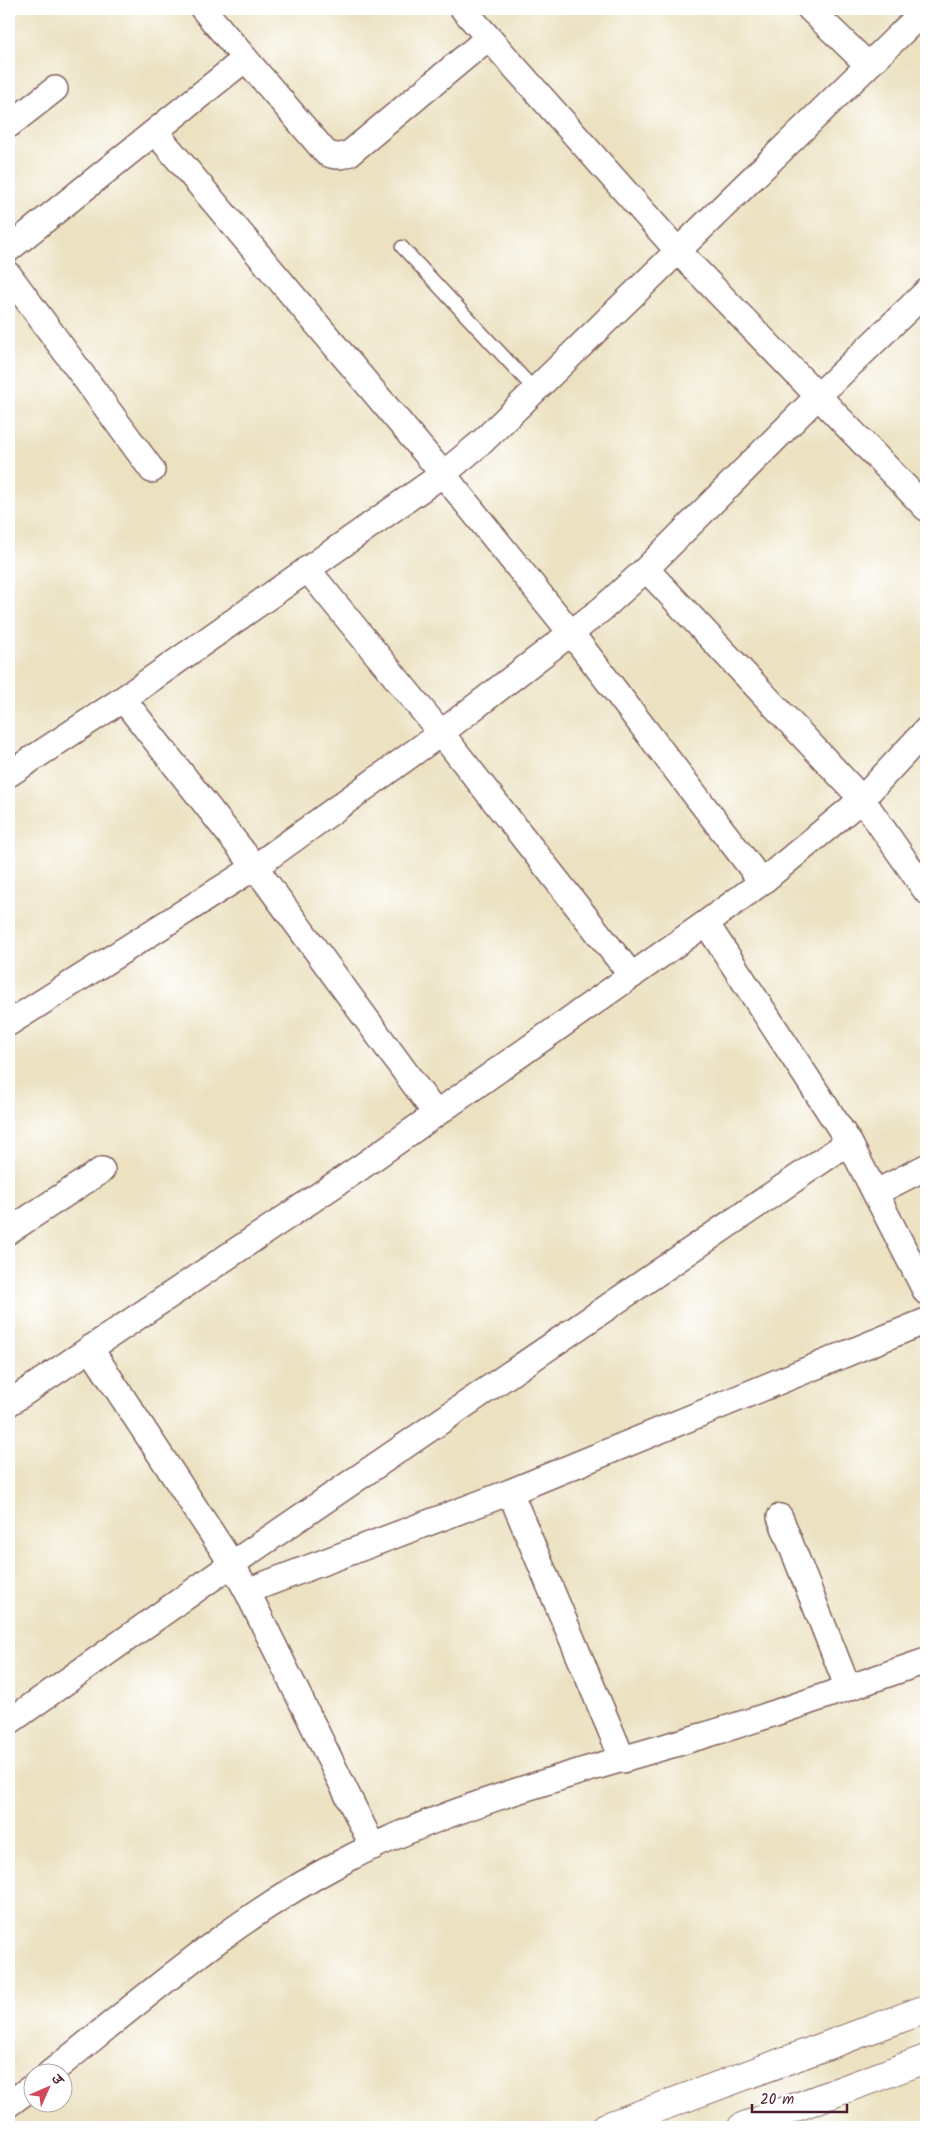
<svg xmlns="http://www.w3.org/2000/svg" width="935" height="2136" font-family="Kalam,'Playpen Sans Deva',sans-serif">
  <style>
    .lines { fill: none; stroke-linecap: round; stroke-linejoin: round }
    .service-casing { stroke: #836360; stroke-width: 15 }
    .minor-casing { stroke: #836360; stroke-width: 28 }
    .secondary-casing { stroke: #836360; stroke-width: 30 }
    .service { stroke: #fff; stroke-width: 12 }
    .minor { stroke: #fff; stroke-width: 25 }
    .secondary { stroke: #fff; stroke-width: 28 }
  </style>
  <rect width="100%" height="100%" fill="#fff"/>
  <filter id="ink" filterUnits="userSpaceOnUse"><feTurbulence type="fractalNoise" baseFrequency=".02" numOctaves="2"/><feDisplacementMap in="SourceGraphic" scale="10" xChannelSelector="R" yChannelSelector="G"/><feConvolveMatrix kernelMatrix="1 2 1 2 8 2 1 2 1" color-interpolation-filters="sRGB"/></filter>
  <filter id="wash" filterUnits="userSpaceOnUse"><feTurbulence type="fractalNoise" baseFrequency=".0096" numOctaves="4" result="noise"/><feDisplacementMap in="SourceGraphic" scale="20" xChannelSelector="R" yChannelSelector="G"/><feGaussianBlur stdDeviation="1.12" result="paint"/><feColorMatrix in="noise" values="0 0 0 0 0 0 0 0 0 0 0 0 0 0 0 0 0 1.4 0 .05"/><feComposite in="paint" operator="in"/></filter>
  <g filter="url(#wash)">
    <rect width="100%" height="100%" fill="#ece2c2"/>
  </g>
  <g filter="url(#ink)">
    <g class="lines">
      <g class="service-casing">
        <path id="service" d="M402 247 534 389"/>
      </g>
      <g class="minor-casing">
        <path id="minor" d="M203 9 326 153C335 157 341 157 350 153L488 38
          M463 9 678 251 926 508
          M810 9 868 65
          M9 125 55 89
          M156 133 443 474 571 633 762 882
          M9 249 245 59
          M9 275 152 470
          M307 569 441 733 632 976
          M646 569 862 799 926 891
          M123 699 255 867 436 1114
          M9 774 123 699 443 474 483 441 926 9
          M706 923 849 1142 926 1292
          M9 1023 255 867 441 733 602 609 646 569 818 396 926 292
          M875 1193 926 1167
          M9 1231 102 1170
          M90 1348 232 1564 247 1591 373 1847
          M9 1403 361 1167 706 923 762 882 862 799 926 730
          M510 1492 623 1760
          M780 1517 848 1688
          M247 1591 510 1492 926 1321
          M9 1722 232 1564 849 1142
          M49 2074C142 2000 235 1918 340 1863 449 1805 583 1771 702 1736 778 1714 852 1686 926 1661
          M9 2104 32 2087"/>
      </g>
      <g class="secondary-casing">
        <path id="secondary" d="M606 2127 926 2009
          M742 2127 926 2059"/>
      </g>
      <use href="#service" class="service"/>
      <use href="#minor" class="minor"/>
      <use href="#secondary" class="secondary"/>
    </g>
  </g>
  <rect width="935" height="2136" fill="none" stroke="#fff" stroke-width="30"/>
  <g transform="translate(48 2088) rotate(45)"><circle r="24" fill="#ffffff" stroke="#b7a5aa"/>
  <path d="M0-4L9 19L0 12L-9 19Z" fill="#d1495b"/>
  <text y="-8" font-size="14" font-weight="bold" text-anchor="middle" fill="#4a1f2b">उ</text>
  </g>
  <path d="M752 2104v8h95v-8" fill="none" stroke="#4a1f2b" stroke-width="2.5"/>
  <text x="760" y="2104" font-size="15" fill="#4a1f2b" stroke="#ffffff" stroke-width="4" paint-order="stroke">20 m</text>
</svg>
